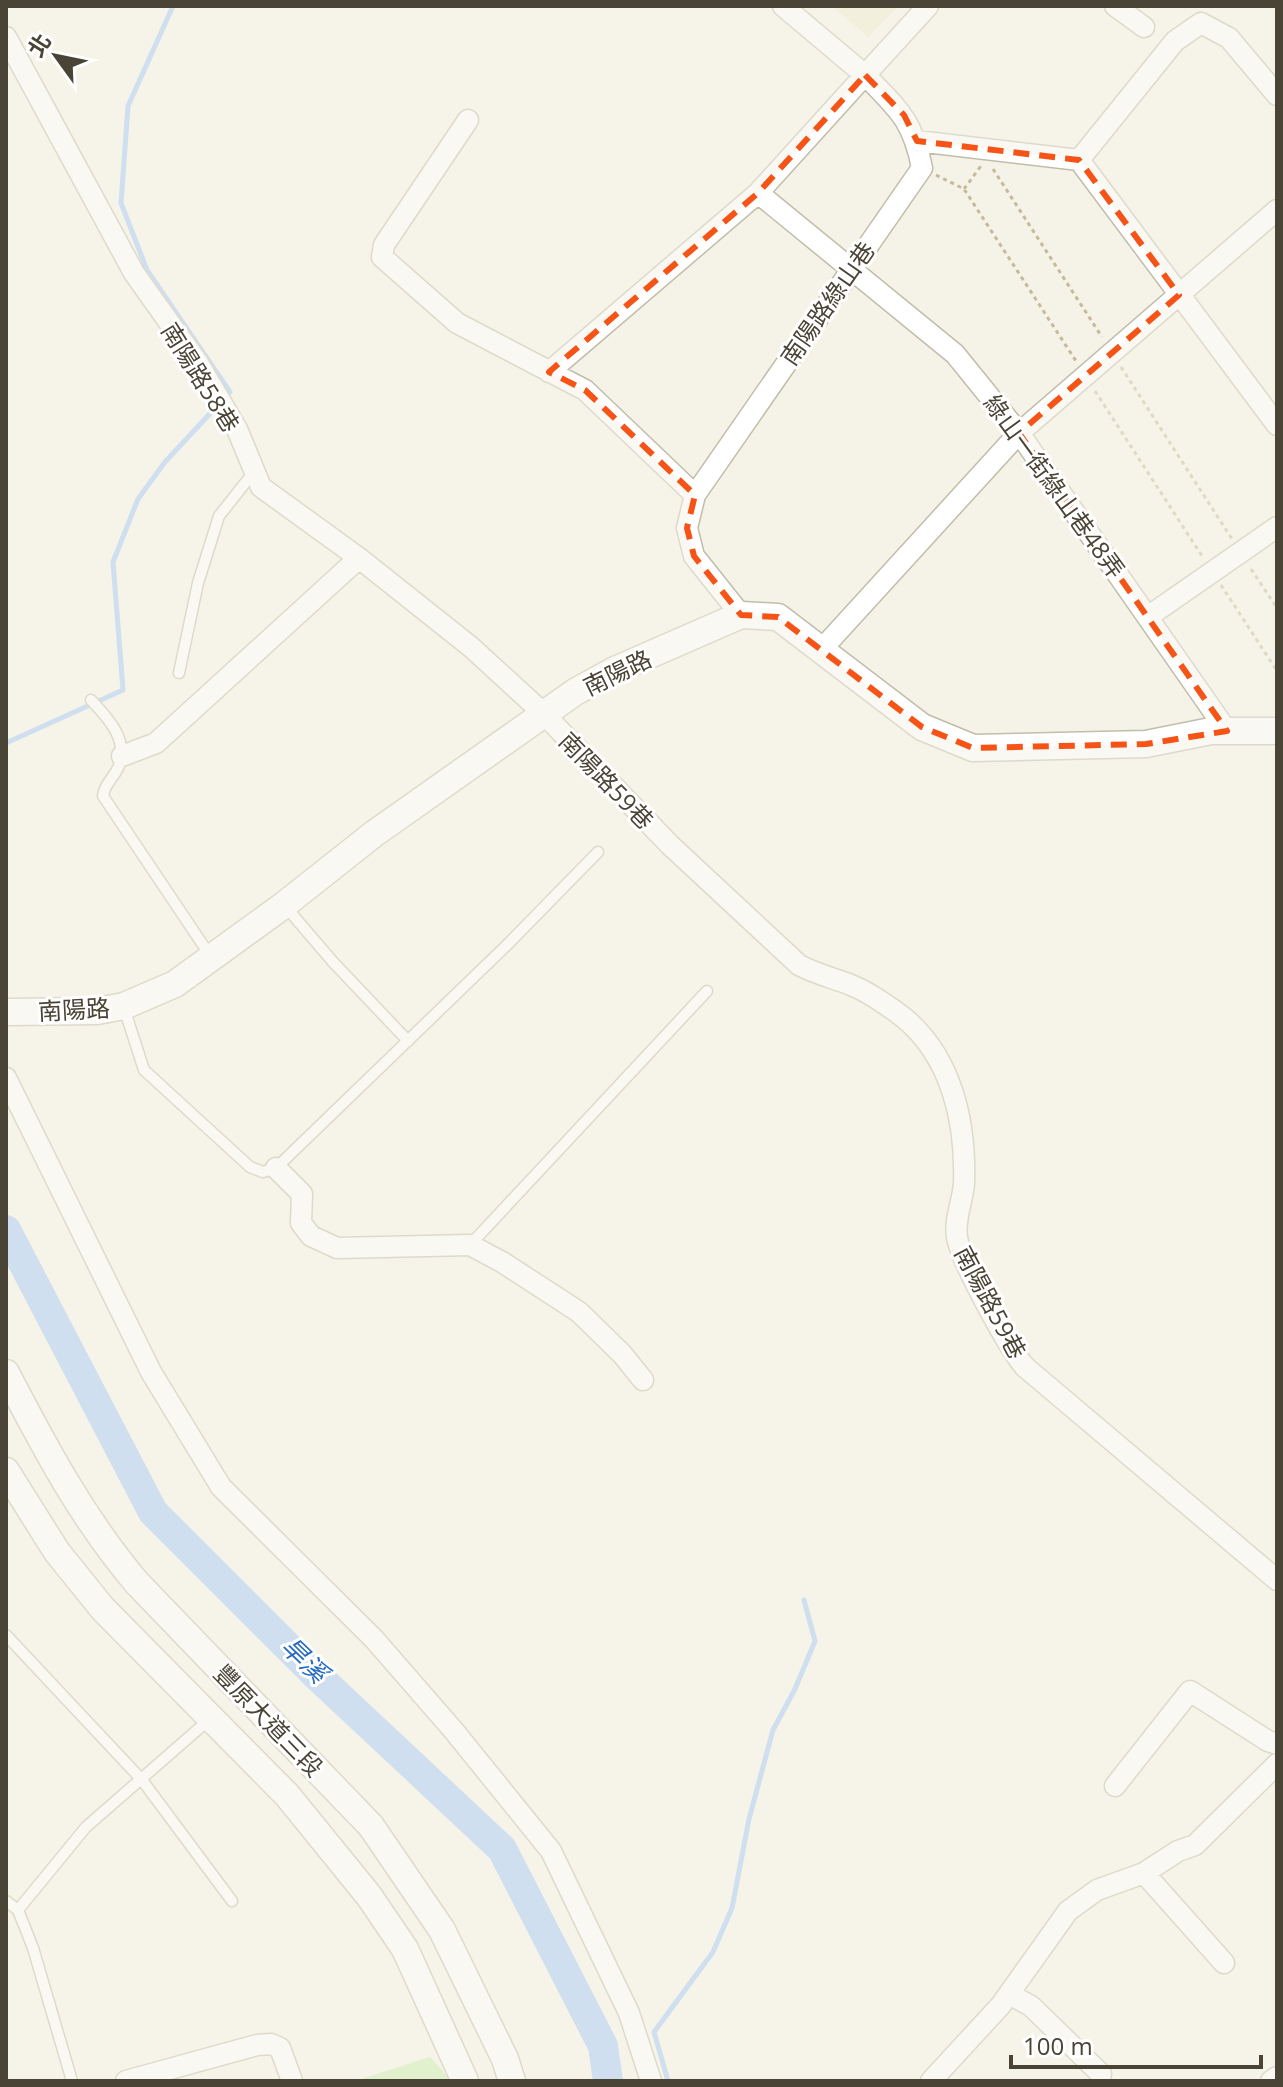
<svg xmlns="http://www.w3.org/2000/svg" width="1283" height="2087" font-family="'Open Sans','Noto Sans TC',sans-serif">
  <style>
    .education { fill: #f0ebd0 }
    .green { fill: #c8edad }
    .lines { fill: none; stroke-linecap: round; stroke-linejoin: round }
    .stream { stroke: #9fc8f8; stroke-width: 5 }
    .river { stroke: #9fc8f8; stroke-width: 30 }
    .service-casing { stroke: #c2bda9; stroke-width: 13 }
    .minor-casing { stroke: #c2bda9; stroke-width: 23 }
    .tertiary-casing { stroke: #c2bda9; stroke-width: 29 }
    .path { stroke: #c5bb99; stroke-width: 3; stroke-dasharray: 4 4; stroke-linecap: butt }
    .service { stroke: #fff; stroke-width: 10 }
    .minor { stroke: #fff; stroke-width: 20 }
    .tertiary { stroke: #fff; stroke-width: 26 }
    .marked { fill: none; stroke: #f65417; stroke-width: 6; stroke-dasharray: 16 10; stroke-linejoin: round }
    .labels { text-anchor: middle; dominant-baseline: central; stroke-width: 6; stroke-linejoin: round; paint-order: stroke }
    .street-label { font-size: 24px; fill: #4a4436; stroke: #fff }
    .water-label { font-size: 26px; font-style: italic; fill: #236bc1; stroke: #fff }
  </style>
  <rect width="100%" height="100%" fill="#f5f3e8"/>
  <path class="education" d="M832 6H899L868 37Z"/>
  <path class="green" d="M430 2057 447 2076 449 2081H355Z"/>
  <g class="lines">
    <path class="stream" d="M173 6 128 106 121 203 147 270 230 392 224 398
      M6 743 123 690 113 562 138 499 165 462 217 406
      M668 2081 654 2032 713 1952 732 1908 749 1819 773 1730 795 1689 815 1641 804 1600"/>
    <path class="river" d="M6 1230 153 1512 315 1674 502 1849 603 2046 608 2081"/>
    <g class="service-casing">
      <path id="service" d="M179 673 198 583 219 516 253 473
        M91 700C108 718 130 741 118 768 112 780 105 783 103 796L211 957
        M285 906 333 962 408 1041
        M124 1008 144 1070 250 1167 263 1172 276 1168 509 943 598 852
        M470 1245 707 991
        M6 1635 142 1780 232 1901
        M6 1901 18 1910 33 1948 72 2081
        M18 1910 86 1827 211 1718"/>
    </g>
    <g class="minor-casing">
      <path id="minor" d="M783 6 865 75 758 193 955 354 1019 433 1227 731
        M1115 6 1144 27
        M6 37 134 273 198 363 237 429 261 487 359 558 471 647 543 713 670 845 799 965C816 974 833 978 851 985 869 992 887 1005 903 1017 952 1057 966 1122 964 1183 963 1201 954 1219 957 1237 960 1259 1009 1349 1025 1367L1277 1580
        M468 120 384 245 382 257 457 323 585 390 695 495
        M917 141 1079 160 1277 425
        M1079 160 1175 41 1201 23 1229 38 1277 95
        M549 372 758 193
        M741 615 694 556 687 528 695 495 922 168C913 120 898 109 865 75L928 6
        M1149 616 1277 527
        M821 650 1019 433 1277 210
        M122 756 156 743 359 558
        M6 1078 151 1372 221 1487 374 1639 454 1731 551 1851 629 2013 651 2081
        M276 1168 302 1194 301 1223 311 1236 337 1248 470 1245 502 1262 579 1312 622 1354 643 1380
        M1115 1786 1190 1691 1268 1741 1277 1744
        M1144 1873 1224 1963
        M1009 1994 1031 2006 1101 2074
        M126 2081 257 2045 271 2044 280 2048 292 2081
        M931 2081 1001 2005 1068 1911 1097 1890 1144 1873 1178 1851 1195 1845 1277 1764
        M1271 2081 1277 2077"/>
    </g>
    <g class="tertiary-casing">
      <path id="tertiary" d="M6 1012 97 1011 124 1006 175 984 284 905 375 833 575 692 615 670 741 615 778 617 922 727 973 748 1146 744 1211 731H1277
        M6 1373C45 1448 82 1518 137 1583L371 1826 442 1930 505 2059 512 2081
        M6 1471 57 1552 103 1609 287 1795 369 1896 405 1949 465 2081"/>
    </g>
    <path class="path" d="M993 169 1102 337
      M936 175 964 189 1076 361
      M964 189 981 166
      M1121 367 1232 539
      M1095 391 1202 556
      M1251 569 1277 608
      M1221 585 1277 671"/>
    <use href="#service" class="service"/>
    <use href="#minor" class="minor"/>
    <use href="#tertiary" class="tertiary"/>
  </g>
  <path d="M0 0H1283V2087H0ZM865 75 904 115 917 141 1079 160 1179 295 1019 433 1227 731 1146 744 973 748 922 727 778 617 741 615 694 556 687 528 695 495 585 390 549 372 758 193Z" fill="#f5f3e8" fill-opacity=".55" fill-rule="evenodd"/>
  <path class="marked" d="M865 75 904 115 917 141 1079 160 1179 295 1019 433 1227 731 1146 744 973 748 922 727 778 617 741 615 694 556 687 528 695 495 585 390 549 372 758 193Z"/>
  <g class="labels">
    <g class="street-label">
      <text transform="translate(827 303) rotate(-55)">南陽路綠山巷</text>
      <text transform="translate(201 377) rotate(58)">南陽路58巷</text>
      <text transform="translate(1055 486) rotate(54)">綠山一街綠山巷48弄</text>
      <text transform="translate(617 672) rotate(-26)">南陽路</text>
      <text transform="translate(607 780) rotate(46)">南陽路59巷</text>
      <text transform="translate(74 1009) rotate(-3)">南陽路</text>
      <text transform="translate(991 1302) rotate(62)">南陽路59巷</text>
      <text transform="translate(269 1720) rotate(46)">豐原大道三段</text>
    </g>
    <g class="water-label">
      <text transform="translate(305 1659) rotate(44)">旱溪</text>
    </g>
  </g>
  <rect width="1283" height="2087" fill="none" stroke="#4a4436" stroke-width="16"/>
  <g transform="translate(56 56) rotate(303)" stroke="#ffffff" stroke-width="6" paint-order="stroke">
  <path d="M0-6L14 30L0 20L-14 30Z" fill="#4a4436"/>
  <text y="-12" font-size="22" font-weight="bold" text-anchor="middle" fill="#4a4436">北</text>
  </g>
  <path d="M1011 2055v12h250v-12" fill="none" stroke="#4a4436" stroke-width="4"/>
  <text x="1023" y="2055" font-size="24" fill="#4a4436" stroke="#ffffff" stroke-width="6" paint-order="stroke">100 m</text>
</svg>
